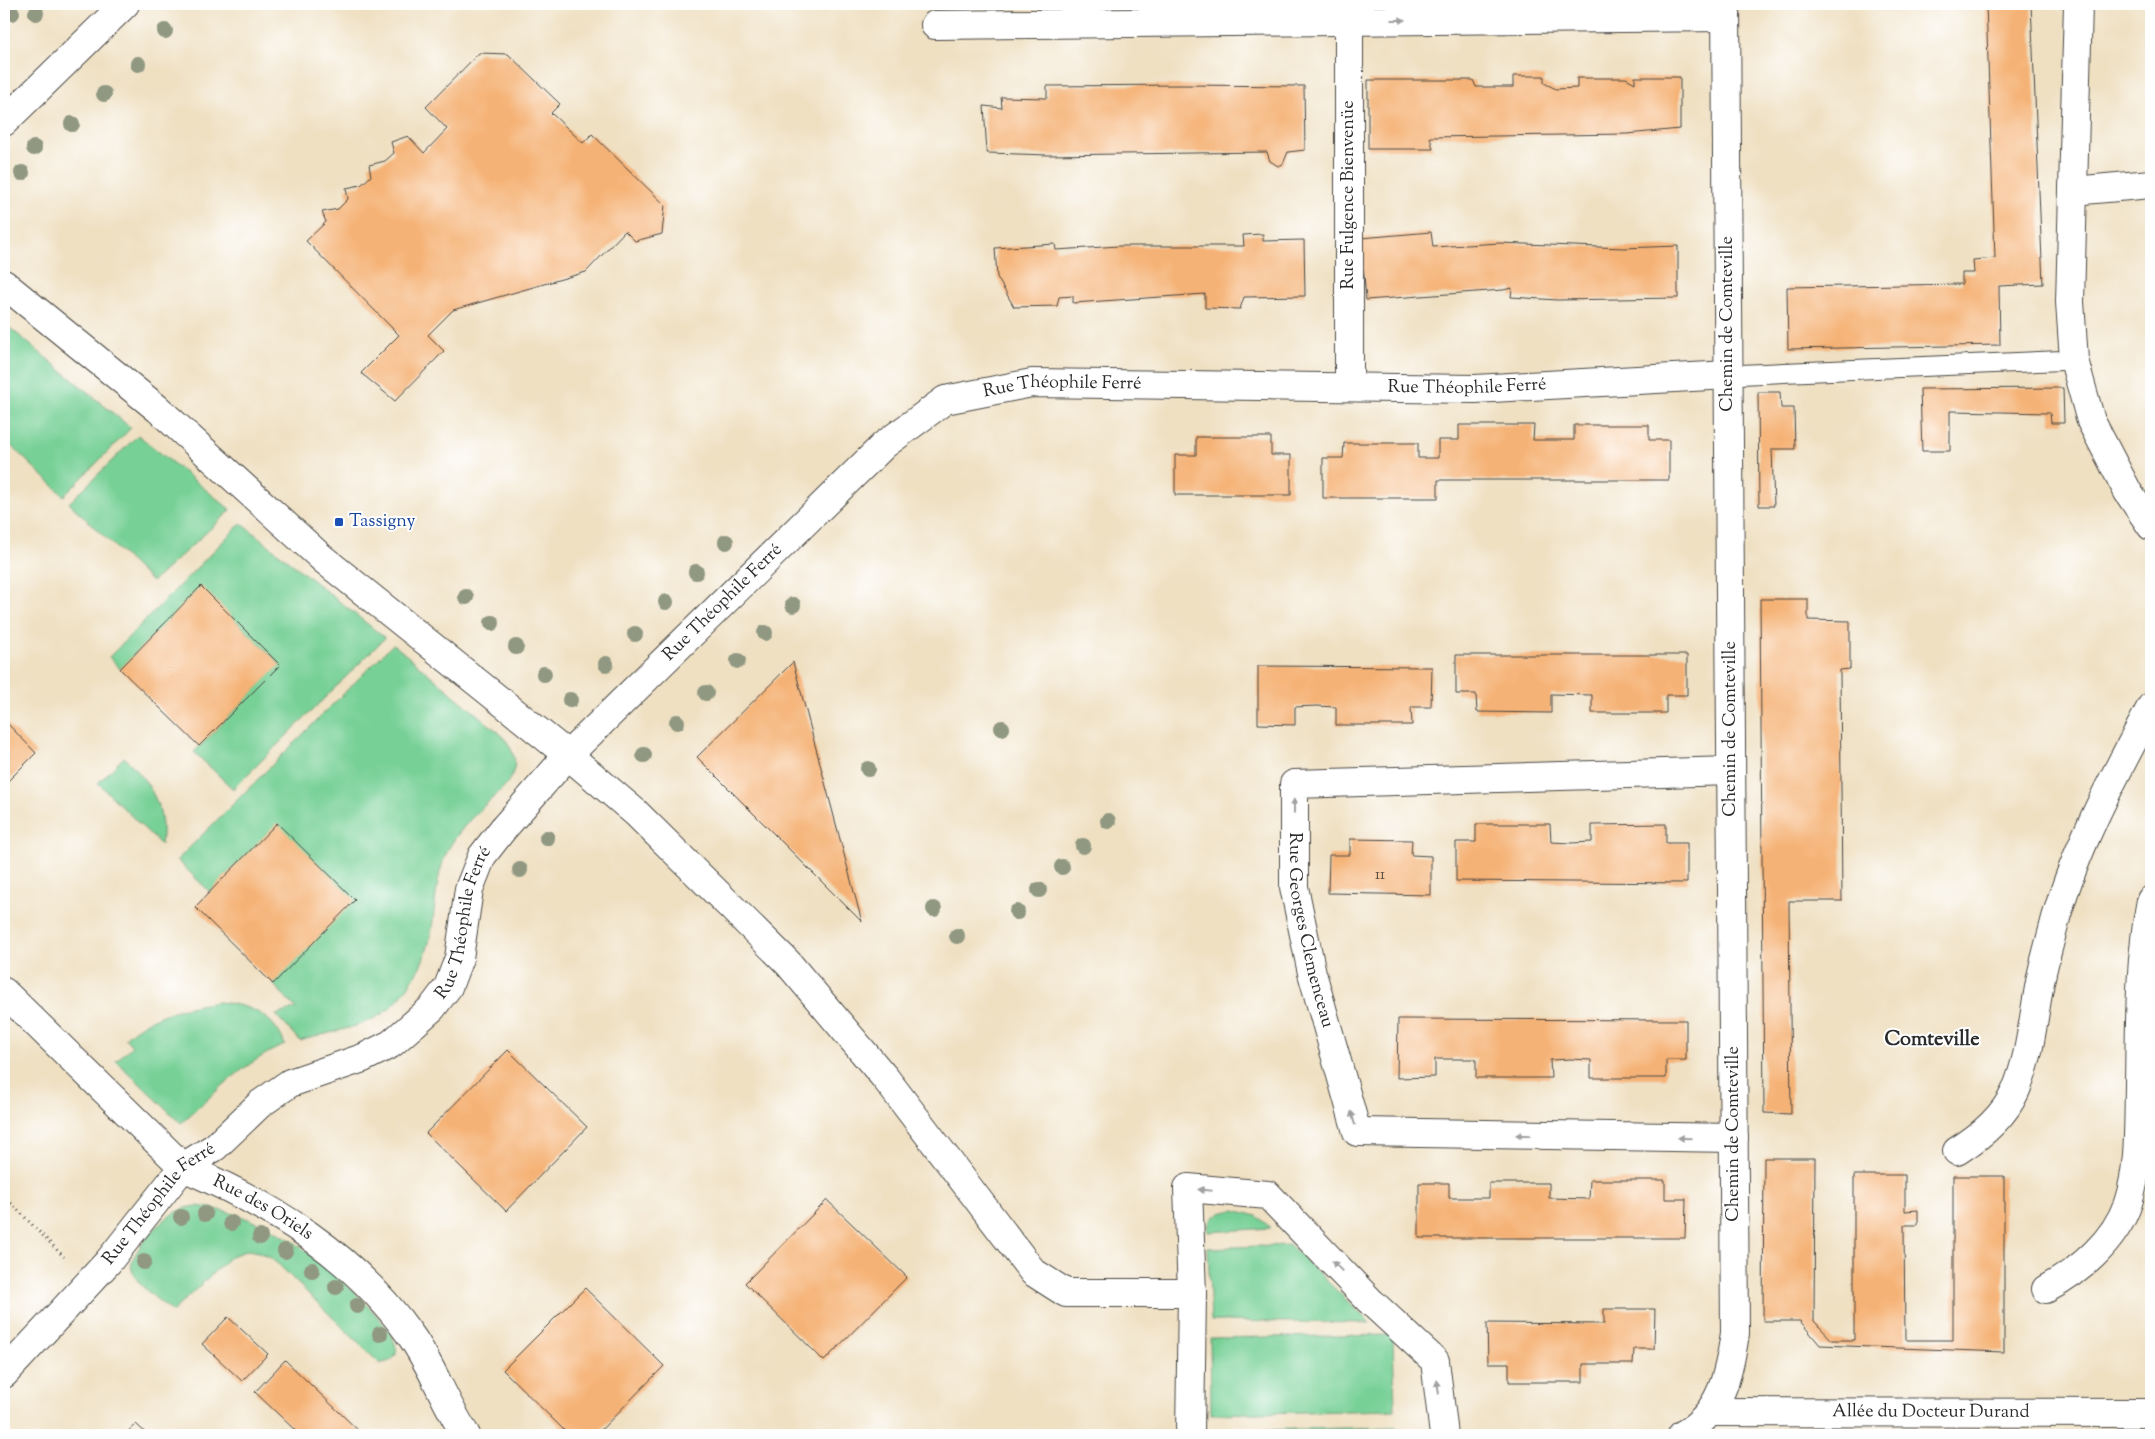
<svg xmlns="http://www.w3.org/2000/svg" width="2155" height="1439" font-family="'Sorts Mill Goudy',serif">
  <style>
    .green { fill: #77d096; stroke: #517e60 }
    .building { fill: #f5b276 }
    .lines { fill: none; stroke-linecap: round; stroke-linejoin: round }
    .lane-casing { stroke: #484642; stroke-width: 21 }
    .street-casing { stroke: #484642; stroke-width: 30 }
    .secondary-casing { stroke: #484642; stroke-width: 30 }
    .path { stroke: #484642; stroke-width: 3; stroke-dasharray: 1 4; stroke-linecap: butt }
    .lane { stroke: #fff; stroke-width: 19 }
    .street { stroke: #fff; stroke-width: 28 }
    .secondary { stroke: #fff; stroke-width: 28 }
    .tree { fill: #909881 }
    .oneway { fill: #a0a0a0 }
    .transit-dot { fill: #1a4fb4; stroke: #fff; stroke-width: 2 }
    .labels { text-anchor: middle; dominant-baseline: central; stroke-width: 4; stroke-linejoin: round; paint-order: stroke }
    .number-label { font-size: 15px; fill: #5e4d3e }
    .street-label { font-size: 18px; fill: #2b2b2b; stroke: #fff }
    .transit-label { font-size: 18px; fill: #164399; stroke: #fff; text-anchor: start }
    .quarter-label { font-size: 20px; font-weight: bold; fill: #2b2b2b; stroke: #fff }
  </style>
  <rect width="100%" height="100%" fill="#fff"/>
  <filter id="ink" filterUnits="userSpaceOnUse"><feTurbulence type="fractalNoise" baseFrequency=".02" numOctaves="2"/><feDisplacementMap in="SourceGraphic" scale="10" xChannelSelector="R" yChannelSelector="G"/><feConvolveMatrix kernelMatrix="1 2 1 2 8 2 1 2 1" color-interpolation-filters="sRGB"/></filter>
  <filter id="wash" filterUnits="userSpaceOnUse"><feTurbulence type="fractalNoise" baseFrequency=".0096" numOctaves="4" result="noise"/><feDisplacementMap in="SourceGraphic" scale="20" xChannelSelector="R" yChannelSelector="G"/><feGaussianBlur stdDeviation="1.12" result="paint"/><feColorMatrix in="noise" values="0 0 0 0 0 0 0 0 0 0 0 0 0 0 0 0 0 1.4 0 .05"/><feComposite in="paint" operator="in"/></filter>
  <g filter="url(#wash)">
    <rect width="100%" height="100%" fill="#efe0c2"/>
    <path class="green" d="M4 323 131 428 64 496 4 439Z
      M138 435 231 510 152 582 69 503Z
      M241 523 385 638 233 789 194 752 280 664 201 587 120 669 109 657Z
      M393 644 504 737C510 746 517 758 514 769 510 786 491 798 480 810 468 821 457 834 449 848 435 874 436 906 431 934 426 961 412 984 394 1004 371 1028 330 1031 300 1041L276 1015 296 1008 273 984 277 824 210 892 177 860Z
      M124 757C149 781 167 808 161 845L98 783Z
      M218 1002C249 1005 274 1014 285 1045 247 1059 211 1097 181 1123L116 1061 132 1046 125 1038C151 1014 183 1007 218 1002Z
      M196 1206C230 1209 271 1226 298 1245 317 1258 409 1333 395 1356 391 1362 385 1363 379 1363L279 1265 269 1257 258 1252 248 1250 231 1256 172 1312C159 1300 137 1286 132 1270 127 1255 161 1220 174 1213 181 1209 189 1207 196 1206Z
      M1235 1210 1257 1216 1271 1228 1208 1232C1206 1216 1223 1211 1235 1210Z
      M1290 1245 1370 1323 1211 1321 1208 1248Z
      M1393 1335 1395 1410 1211 1414 1210 1338Z
      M1396 1427 1397 1435H1212V1431Z"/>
    <g id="blocks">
      <path class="building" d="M1986 4H2031L2043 284 1999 286 2000 345 1788 349 1787 287 1962 284V273H1974L1973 260 1995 258Z
        M479 53 508 54 560 104 551 113 583 143 592 134 665 205 662 234 635 241 625 231 586 272 453 310 428 335 444 351 395 401 361 373 399 335 306 241 326 222 322 212 338 209 348 199 346 188 361 185 371 176 369 165 385 161 394 153 391 142 408 136 424 153 447 129 426 107Z
        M1513 76H1544V83L1556 89 1577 88V78H1626L1635 83V77H1680V129L1627 134 1430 137 1433 149H1368V80H1473L1476 87H1513Z
        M1181 85 1304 86 1305 150 1288 152 1283 164 1278 166 1270 161 1267 152 1048 155 987 153 984 106 1002 108 1001 97 1047 98V86Z
        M1431 232 1433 247 1500 243 1623 248 1678 246V298L1557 300 1511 297 1512 288 1503 290 1366 300 1361 238Z
        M1263 234V241L1304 240 1305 296 1244 297 1240 309 1205 308V294L1073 303V296L1059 297 1057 306 1014 307 997 277 995 248 1055 244 1056 250 1119 246H1244L1243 235Z
        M2063 388 2064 423H2051L2050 413 1950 411V451H1922L1920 389Z
        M1758 392H1780L1781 408H1794L1795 449H1772L1774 506H1759Z
        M1459 425H1534L1533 440H1574V425H1649V440H1669V480H1438V498H1323V458H1343L1344 443H1418V458H1438V440H1459Z
        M1196 437H1271V455H1291V495H1175V455H1196Z
        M201 586 280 665 199 746 120 669Z
        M1760 599H1808V620L1850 621V669L1840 670 1842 901H1789L1791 1114 1764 1113Z
        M1456 655H1687V695H1666V713H1592V695L1551 694V713L1477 712 1476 694H1456Z
        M793 662 862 922 697 757Z
        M1258 666 1432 667 1431 707H1411L1412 725H1336V707L1316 706 1295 707V725L1258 724Z
        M4 720 36 753 4 785Z
        M277 823 355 900 273 984 195 907Z
        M1476 824H1550L1551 842 1571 843 1592 842V825L1666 824V843H1687V883L1456 881V842H1476Z
        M1350 839 1412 840 1411 855 1431 856V895L1328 893 1329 855H1350Z
        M1398 1019 1686 1020V1060H1666V1078H1591V1060L1571 1059 1550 1060 1551 1078H1476V1059H1435V1077L1397 1078Z
        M508 1050 587 1127 506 1211 426 1133Z
        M1764 1158H1815L1814 1321 1832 1340H1854V1175H1905V1211L1918 1210V1225H1904L1905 1340H1953V1176H2004V1352L1820 1345 1800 1321H1763Z
        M1590 1180H1665V1199H1686L1685 1238H1419V1183H1449V1198H1489V1183H1549V1198L1589 1199Z
        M827 1200 907 1277 824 1361 745 1283Z
        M585 1288 664 1366 596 1435H569L503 1370Z
        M1604 1309H1655L1654 1349H1634L1633 1364H1583V1382H1509V1363H1488L1487 1323 1604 1324Z
        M228 1317 268 1354 242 1381 202 1344Z
        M285 1360 363 1435H300L255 1392Z
        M136 1424 148 1435H124Z"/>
    </g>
  </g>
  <g filter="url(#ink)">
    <use href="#blocks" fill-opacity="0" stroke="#484642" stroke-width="1"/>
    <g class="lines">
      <g class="lane-casing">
        <path id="lane" d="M1728 375 2074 360"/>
      </g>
      <g class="street-casing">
        <g id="street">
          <path d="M2078 4 2070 302 2074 360 2091 421 2128 492 2151 526"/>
          <path d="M935 25 1726 17"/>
          <path d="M2073 191 2151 184"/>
          <path d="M4 284 158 409 323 559 568 755 636 813 788 963 886 1079 1033 1272 1066 1293H1192"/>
          <path d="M1349 387V4"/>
          <path id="s1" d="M1731 771 1294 784V887L1312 973 1357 1132 1734 1138"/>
          <path id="s2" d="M4 992 183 1167C273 1206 353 1254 411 1336 433 1367 445 1404 466 1435"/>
          <path d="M1957 1151C1981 1136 2003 1118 2015 1092 2031 1056 2033 1016 2041 977 2045 958 2051 938 2056 918 2077 844 2115 775 2151 707"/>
          <path d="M2046 1289C2080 1271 2115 1241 2128 1203 2140 1166 2138 1125 2139 1086 2140 1023 2139 962 2151 900"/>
          <path id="s3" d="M4 1374 108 1262 183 1167 215 1147 260 1104 290 1083 363 1058 391 1044 432 1008 448 987 459 958 469 889 482 856 503 829 568 755 884 445 945 400 1032 383 1475 389 1728 375"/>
          <path id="s4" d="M1711 1412 2151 1413"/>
          <path d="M1190 1435 1192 1293 1188 1188 1268 1195 1369 1300 1435 1361 1444 1435"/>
          <path d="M1682 1435C1721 1414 1729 1374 1735 1333L1726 4"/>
        </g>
      </g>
      <g class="secondary-casing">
        <path id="secondary" d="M4 122 125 4"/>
      </g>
      <path class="path" d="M4 1196 64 1257"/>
      <use href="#lane" class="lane"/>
      <use href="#street" class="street"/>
      <use href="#secondary" class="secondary"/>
    </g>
    <g class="tree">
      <circle cx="12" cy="13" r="8"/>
      <circle cx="36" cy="13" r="8"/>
      <circle cx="165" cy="31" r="8"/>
      <circle cx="138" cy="64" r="8"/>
      <circle cx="104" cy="94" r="8"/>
      <circle cx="72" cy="124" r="8"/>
      <circle cx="34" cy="148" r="8"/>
      <circle cx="22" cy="173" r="8"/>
      <circle cx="726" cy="542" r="8"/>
      <circle cx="696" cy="572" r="8"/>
      <circle cx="466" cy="597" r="8"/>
      <circle cx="666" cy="602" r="8"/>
      <circle cx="793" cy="605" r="8"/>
      <circle cx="492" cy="623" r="8"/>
      <circle cx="765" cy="633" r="8"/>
      <circle cx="635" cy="634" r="8"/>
      <circle cx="516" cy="647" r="8"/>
      <circle cx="738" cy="661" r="8"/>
      <circle cx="606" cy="664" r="8"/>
      <circle cx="544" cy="674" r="8"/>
      <circle cx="706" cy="693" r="8"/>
      <circle cx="570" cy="700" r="8"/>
      <circle cx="677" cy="722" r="8"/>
      <circle cx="1002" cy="728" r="8"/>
      <circle cx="644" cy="755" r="8"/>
      <circle cx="868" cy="769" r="8"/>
      <circle cx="1108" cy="821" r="8"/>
      <circle cx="547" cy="838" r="8"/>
      <circle cx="1083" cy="846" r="8"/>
      <circle cx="1062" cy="867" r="8"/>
      <circle cx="520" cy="870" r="8"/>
      <circle cx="1039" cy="890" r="8"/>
      <circle cx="934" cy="909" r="8"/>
      <circle cx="1017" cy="912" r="8"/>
      <circle cx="957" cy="936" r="8"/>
      <circle cx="205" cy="1214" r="8"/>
      <circle cx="181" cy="1217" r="8"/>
      <circle cx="231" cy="1223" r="8"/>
      <circle cx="260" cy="1237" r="8"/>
      <circle cx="285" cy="1251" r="8"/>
      <circle cx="144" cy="1262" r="8"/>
      <circle cx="312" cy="1270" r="8"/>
      <circle cx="336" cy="1287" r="8"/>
      <circle cx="357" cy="1306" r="8"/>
      <circle cx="380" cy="1334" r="8"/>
    </g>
    <defs><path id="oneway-solid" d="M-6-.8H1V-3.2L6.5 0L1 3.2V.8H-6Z" transform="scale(1.25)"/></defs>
    <g class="oneway">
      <use href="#oneway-solid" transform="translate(1398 20)"/>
      <use href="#oneway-solid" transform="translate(1294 806) rotate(-90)"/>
      <use href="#oneway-solid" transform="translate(1353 1118) rotate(-106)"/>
      <use href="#oneway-solid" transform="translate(1523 1135) rotate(-179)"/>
      <use href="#oneway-solid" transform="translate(1685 1138) rotate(-179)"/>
      <use href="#oneway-solid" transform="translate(1205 1190) rotate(-175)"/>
      <use href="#oneway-solid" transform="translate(1337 1266) rotate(-134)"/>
      <use href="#oneway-solid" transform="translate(1438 1387) rotate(-97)"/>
    </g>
  </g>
  <rect class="transit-dot" x="334" y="517" width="10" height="10" rx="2.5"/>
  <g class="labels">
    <g class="number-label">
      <text x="1380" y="875">11</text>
    </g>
    <g class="street-label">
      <text transform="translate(1349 195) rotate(-90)">Rue Fulgence Bienvenüe</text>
      <text transform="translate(1728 324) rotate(-90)">Chemin de Comteville</text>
      <text stroke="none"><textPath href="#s3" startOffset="1911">Rue Théophile Ferré</textPath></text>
      <text stroke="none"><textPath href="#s3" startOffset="1506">Rue Théophile Ferré</textPath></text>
      <text stroke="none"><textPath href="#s3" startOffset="1086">Rue Théophile Ferré</textPath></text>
      <text transform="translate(1731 729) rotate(-90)">Chemin de Comteville</text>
      <text stroke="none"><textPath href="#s3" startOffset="666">Rue Théophile Ferré</textPath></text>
      <text stroke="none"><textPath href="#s1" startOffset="585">Rue Georges Clemenceau</textPath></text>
      <text transform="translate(1734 1134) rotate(-90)">Chemin de Comteville</text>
      <text stroke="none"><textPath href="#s3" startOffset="231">Rue Théophile Ferré</textPath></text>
      <text stroke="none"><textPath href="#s2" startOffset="340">Rue des Oriels</textPath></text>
      <text stroke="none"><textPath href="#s4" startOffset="220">Allée du Docteur Durand</textPath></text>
    </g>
    <g class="transit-label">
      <text x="349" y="522">Tassigny</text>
    </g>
    <g class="quarter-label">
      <text x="1932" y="1040">Comteville</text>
    </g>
  </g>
  <rect width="2155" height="1439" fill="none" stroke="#fff" stroke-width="20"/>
</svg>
